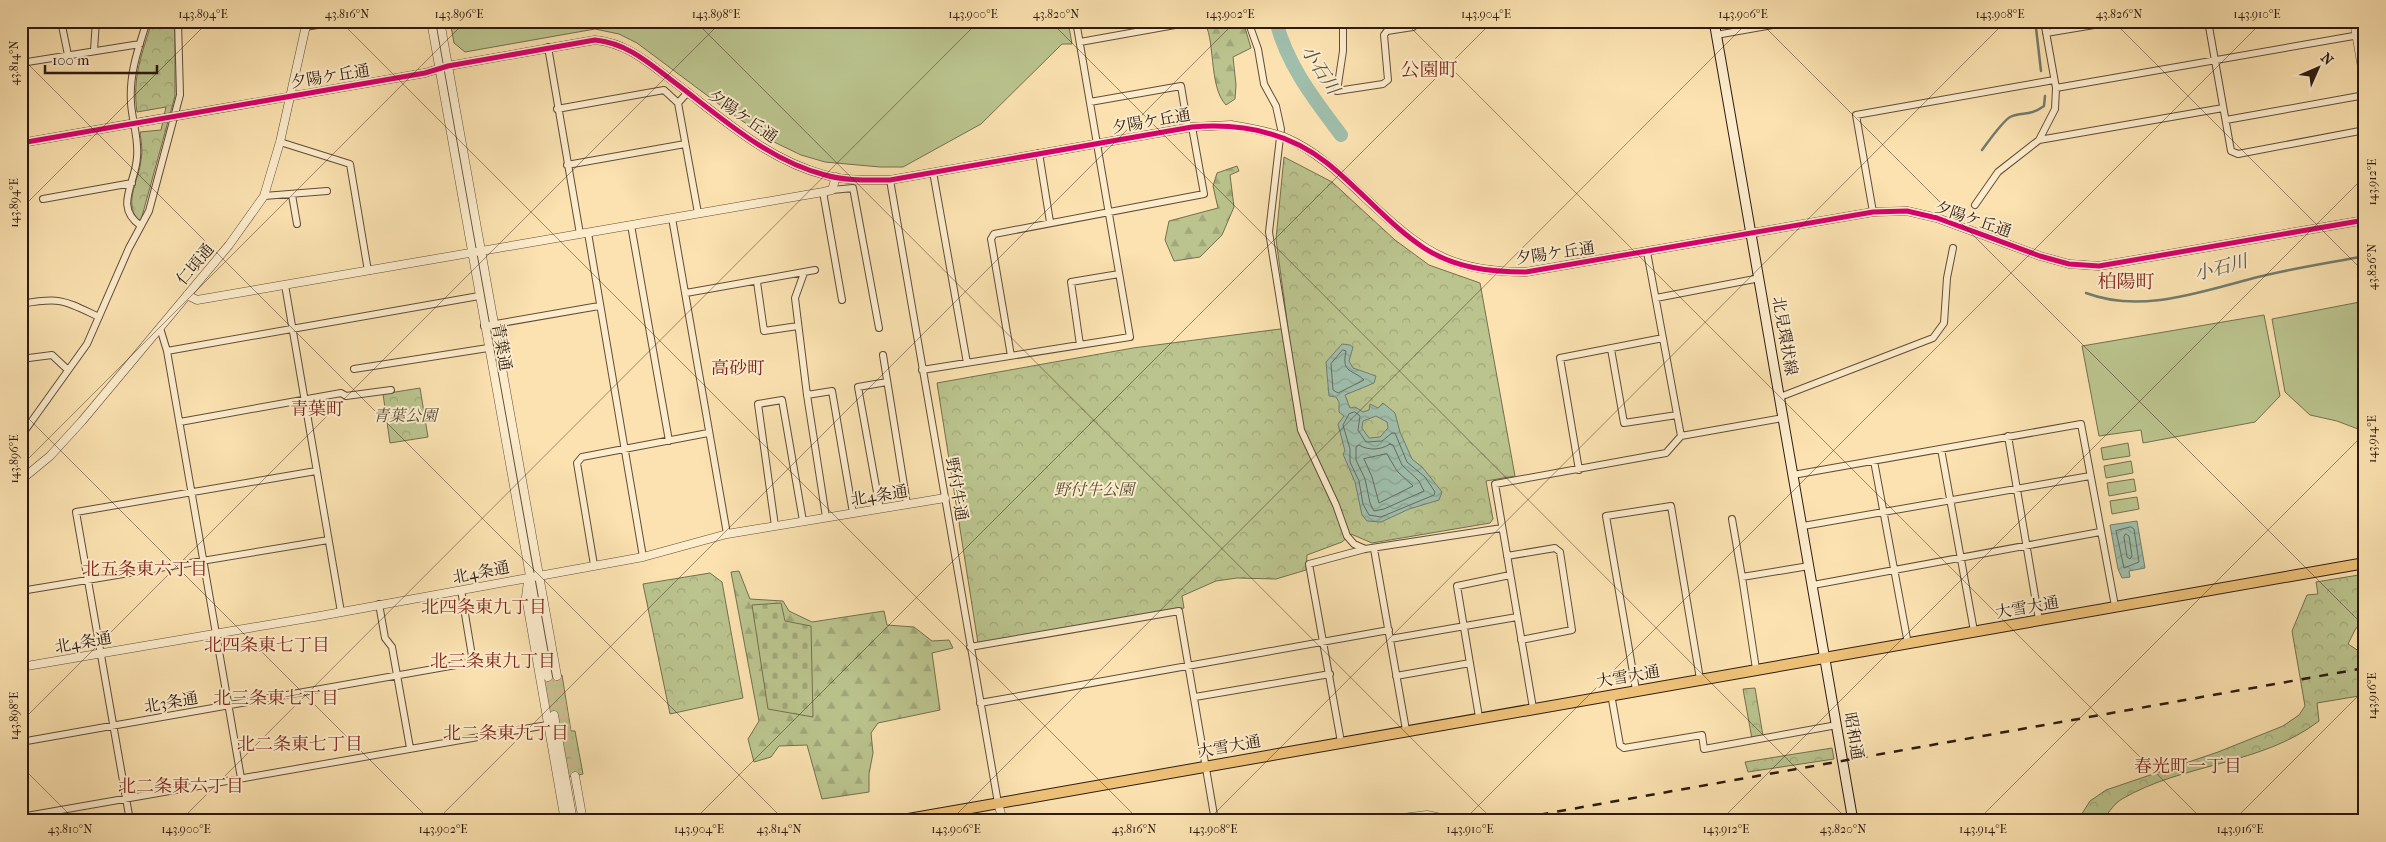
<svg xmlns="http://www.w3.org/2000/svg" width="2386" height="842" font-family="'IM FELL French Canon','Noto Serif JP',serif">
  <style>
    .forest { fill: url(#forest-firs); stroke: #746f50 }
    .cemetery { fill: url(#cemetery-stones); stroke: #746f50 }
    .park { fill: url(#park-crowns); stroke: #746f50 }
    .pitch { fill: #bbc48e; stroke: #746f50 }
    .water { fill: url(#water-waves); stroke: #727c6e; fill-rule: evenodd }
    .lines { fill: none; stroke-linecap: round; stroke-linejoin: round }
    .shore { stroke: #666c5e; stroke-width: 1 }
    .stream { stroke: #727c6e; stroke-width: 2.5 }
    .river { stroke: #9fbeac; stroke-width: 14 }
    .tertiary-tunnel { stroke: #d2ba90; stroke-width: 8; stroke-dasharray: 8 4; stroke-linecap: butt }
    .minor-casing { stroke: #614c39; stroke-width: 8 }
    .tertiary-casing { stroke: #614c39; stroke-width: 9 }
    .secondary-casing { stroke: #2e1a11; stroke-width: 11 }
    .trunk-casing { stroke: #2e1a11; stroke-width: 12 }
    .minor { stroke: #fceccc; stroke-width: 6 }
    .tertiary { stroke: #fceccc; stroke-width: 8 }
    .secondary { stroke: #fceccc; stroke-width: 9 }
    .trunk { stroke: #eec178; stroke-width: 10 }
    .rail { stroke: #2e1a11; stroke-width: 2.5; stroke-dasharray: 9 9; stroke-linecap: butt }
    .tertiary-bridge-casing { stroke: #614c39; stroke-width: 9; stroke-linecap: butt }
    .tertiary-bridge { stroke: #fceccc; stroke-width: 8 }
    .cycleway-casing { stroke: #fceccc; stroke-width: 8 }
    .cycleway { stroke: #d6006c; stroke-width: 5 }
    .ticks { fill: none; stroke: #2e1a11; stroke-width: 1; stroke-opacity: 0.45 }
    .labels { text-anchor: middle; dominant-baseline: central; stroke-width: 4; stroke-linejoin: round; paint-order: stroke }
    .street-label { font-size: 16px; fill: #2e1a11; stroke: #fceccc }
    .park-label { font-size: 16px; font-style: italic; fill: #584d36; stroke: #fceccc }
    .water-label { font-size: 18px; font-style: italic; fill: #565347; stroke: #fceccc }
    .neighbourhood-label { font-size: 18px; fill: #7a1f14; stroke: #fceccc }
    .quarter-label { font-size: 19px; fill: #7a1f14; stroke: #fceccc }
    .neatline { fill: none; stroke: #2e1a11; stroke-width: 2 }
    .ticks-label { font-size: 12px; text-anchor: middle; fill: #2e1a11 }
  </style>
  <defs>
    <pattern id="forest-firs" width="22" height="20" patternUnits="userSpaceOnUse" patternTransform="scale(1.25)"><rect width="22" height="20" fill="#bbc48e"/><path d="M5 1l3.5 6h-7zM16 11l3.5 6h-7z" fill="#a1a879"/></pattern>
    <pattern id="cemetery-stones" width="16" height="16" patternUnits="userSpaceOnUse" patternTransform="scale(1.25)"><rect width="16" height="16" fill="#bbc48e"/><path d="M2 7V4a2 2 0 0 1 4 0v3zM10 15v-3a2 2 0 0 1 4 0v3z" fill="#a1a879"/></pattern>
    <pattern id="park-crowns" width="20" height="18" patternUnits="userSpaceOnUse" patternTransform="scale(1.25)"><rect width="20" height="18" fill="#bbc48e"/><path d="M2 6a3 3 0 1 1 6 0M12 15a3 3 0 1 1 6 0" fill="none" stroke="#a1a879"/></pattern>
    <pattern id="water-waves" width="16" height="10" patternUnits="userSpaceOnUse" patternTransform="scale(1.25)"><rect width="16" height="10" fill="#9fbeac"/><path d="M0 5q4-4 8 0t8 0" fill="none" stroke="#89a393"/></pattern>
  </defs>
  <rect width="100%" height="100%" fill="#fbe2b0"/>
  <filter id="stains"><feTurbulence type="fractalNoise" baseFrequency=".004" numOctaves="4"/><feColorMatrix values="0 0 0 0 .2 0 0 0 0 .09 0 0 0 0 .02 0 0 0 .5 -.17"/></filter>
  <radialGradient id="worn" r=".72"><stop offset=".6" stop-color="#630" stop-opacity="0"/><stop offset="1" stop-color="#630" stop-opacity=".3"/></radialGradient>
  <path class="forest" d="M1203 21H1243L1251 48 1233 57 1236 85 1235 99 1226 105C1208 87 1216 35 1203 21Z
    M1237 166 1239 171 1230 175 1234 207 1222 235 1200 257 1174 261 1165 240 1169 221 1218 208 1213 186 1217 173Z
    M739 571 750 599 783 601 789 611 812 622 884 611 887 625 914 627 932 641 949 640 953 648 932 653 940 710 878 723 871 733 873 753 869 774V792L822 799 807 745 779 746 771 757 754 762 748 739 759 721 731 572Z"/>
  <path class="cemetery" d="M781 603 785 621 811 626 813 717 768 709 752 605Z"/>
  <path class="park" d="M152 21H175V96L141 220 137 219C124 201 139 180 141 160 143 150 141 141 140 132L161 130 166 107 137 112C132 77 142 54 152 21Z
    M1284 157 1332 182 1395 240 1429 265 1480 283 1515 476 1486 481 1493 519 1490 523 1372 543 1351 534 1342 542 1307 555 1306 570 1276 579 1237 578 1216 581 1182 596 1184 608 978 643 937 383 1133 348 1288 328 1276 239Z
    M420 388 428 437 390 443 383 394Z
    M710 573 722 582 743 698 670 714 643 584Z
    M2365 574V627L2356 628 2348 644 2365 655V695L2317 703 2319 721C2262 765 2183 763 2122 799 2115 803 2109 812 2104 818L2078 820 2090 801 2106 790 2218 752 2283 726 2299 715 2305 706 2292 631 2307 595 2318 594 2316 582Z
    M562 675 571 731H575L583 774 568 777 550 716 544 678Z
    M1755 688 1763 736 1752 739 1743 689Z
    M1832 748 1834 759 1748 772 1745 762Z"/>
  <path class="pitch" d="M450 21H1068L1072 44H1062L981 124 903 167H880L825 162 801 155 772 141 732 114 637 43 619 34 595 29 465 52 454 43Z
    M2365 301V428L2358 429 2337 421 2310 415 2285 392 2272 319Z
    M2264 315 2280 396 2255 422 2143 443 2141 430 2099 436 2082 346Z
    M2128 443 2130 456 2103 460 2101 448Z
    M2131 461 2133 473 2106 478 2104 466Z
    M2134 479 2136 491 2109 496 2107 483Z
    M2137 497 2139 509 2112 514 2110 501Z"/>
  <path class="water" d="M1342 344 1350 345 1353 347 1349 361 1353 368 1376 376 1374 383 1345 395 1350 408 1355 407 1363 412 1369 410 1370 404 1378 408 1383 403 1395 413 1400 432 1412 459 1423 468 1442 492 1439 500 1409 509 1381 522 1367 521 1362 515 1355 482 1343 454 1345 451 1338 424 1344 416 1339 412V402L1336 397 1329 396 1326 362ZM1376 416 1387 422 1388 428 1380 437 1369 438 1362 428 1363 421Z
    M2137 521 2145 568 2129 571 2130 577 2122 578 2118 569 2110 525Z"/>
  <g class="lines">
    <path class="shore" d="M1343 350 1346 351C1341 374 1353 369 1364 380L1338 393 1333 390 1331 364Z
      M1355 412 1360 416 1358 430 1366 442 1382 441 1392 433H1395L1407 462 1425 477 1435 492 1434 495 1381 517 1369 515 1363 504 1359 481 1350 462V449L1343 425 1349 414Z
      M1390 444 1393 445 1402 465 1419 481 1424 491 1384 509 1374 511 1370 503 1365 479 1356 460V447L1359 445C1369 451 1381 450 1390 444Z
      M1387 454 1397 471 1413 486 1379 503 1372 477 1364 459Z
      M2131 527 2134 529 2139 562 2124 568 2116 531Z
      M2126 534 2129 536 2132 556 2130 559 2127 557 2124 537Z"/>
    <path class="stream" d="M2036 28 2041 71
      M1982 150C1988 142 2002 122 2010 117 2022 111 2029 117 2044 106L2045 96
      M2086 293C2147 316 2211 287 2271 274 2302 267 2334 262 2365 256"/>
    <path class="river" d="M1276 21C1287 65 1314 99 1341 135"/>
    <path class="tertiary-tunnel" d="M557 676 575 776
      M548 677 554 715"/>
    <g class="minor-casing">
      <path id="minor" d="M61 21 68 55
        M1248 21 1258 49 1264 84 1276 106 1281 129 1269 232 1301 430 1336 505 1347 536 1354 544 1365 549
        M1343 21V51L1337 91 1383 84 1388 80 1384 35 1387 31 1413 27 1417 21
        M2208 21 2231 151 2238 154 2365 130
        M305 27 342 21
        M2046 33 2118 21
        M1716 35 1796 21
        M1080 42 1175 25 1176 21
        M548 47 580 234
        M94 50 96 21
        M21 63 140 44
        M2056 88 2365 34
        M688 92 678 103 698 213
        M1090 102 1181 86 1188 128
        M557 109 664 90 678 103
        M2226 120 2365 95
        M2039 140 2223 108
        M280 142 350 164 368 271
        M1039 153 1050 222
        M567 165 685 144
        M933 172 967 363
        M890 180 998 803
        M832 190 853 188 879 328
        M823 192 842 300
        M292 195 297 224
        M264 196 327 191
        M43 199 132 183
        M1975 205 1998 172 2039 140 2055 109 2056 88 2044 21
        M1873 212 1856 115 2054 80
        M672 218 727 534
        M631 225 669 441
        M141 226C113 207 136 183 137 157 139 139 132 121 131 103 129 74 138 49 147 21
        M588 233 643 557
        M804 273 795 298 807 395 826 517
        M757 282 764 331 798 326
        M285 285 341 612
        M686 293 815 270
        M1656 298 1760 278
        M21 304C61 297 63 300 99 317
        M484 326 599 306
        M160 328 167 351 241 778
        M1080 345 1071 282 1119 274
        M1611 349 1624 423 1677 415
        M167 351 479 296
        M883 355 907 504
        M1011 356 991 239 994 234 1204 194 1192 127
        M21 359 52 355 68 370
        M354 369 488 348
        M922 370 1130 337 1076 21
        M807 395 832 391 853 513
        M1780 397 1933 338 1944 323 1947 278 1953 248
        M180 422 341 393 346 396 391 390
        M21 436 87 344 129 248 149 211 180 95 178 21
        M1681 436 1783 418
        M2008 436 2039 620
        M1941 449 1974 631
        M1874 461 1908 644
        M1579 470 1560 358 1663 338
        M1793 475 2081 424 2115 606
        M880 509 858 387 887 382
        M1732 519 1742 577 1809 566
        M775 526 758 404 782 400 803 521
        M1803 526 2090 476
        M1374 549 1406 730
        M1507 556 1555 548 1560 552 1572 630 1521 640
        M594 565 577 463 582 457 708 433
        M1742 577 1756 669
        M1813 585 2100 532
        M21 591 328 540
        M379 604 385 638 392 647 410 748
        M1390 639 1517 617
        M970 647 1179 611 1215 821
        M1396 676 1470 663
        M1636 690 1606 516 1671 506 1700 679
        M1611 694 1620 745 1624 748 1702 735 1704 749 1837 725
        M1195 697 1330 674
        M980 703 1389 630
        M1533 708 1495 484 1666 453 1681 436 1647 252
        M1479 717 1457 586 1510 575
        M21 742 473 662 461 590
        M1341 742 1309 564 1365 549 1502 528
        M938 816 956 821
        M21 817 547 725
        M130 821 76 512 316 471"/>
    </g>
    <g class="tertiary-casing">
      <path id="tertiary" d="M431 21 548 677
        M440 21 557 676
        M2354 21 2365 85
        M235 106 425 73 448 66 595 40C627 43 649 63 674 82 721 117 767 160 825 175 846 181 868 180 890 180L1192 127 1231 125
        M21 143 147 121
        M1375 207C1426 254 1454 272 1526 272L1873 212 1907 211 1937 218 2040 256 2069 264 2099 266 2365 220
        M187 295 197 300 823 192 832 190 836 177
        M21 480 50 456 82 421 229 245 264 196 280 142 307 21
        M528 581 526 597 565 821
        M21 667 320 616 643 557 727 534 945 498
        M554 715 573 821
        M575 776 583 821
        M998 803 1003 821
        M1378 821 1427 815 1455 821"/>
    </g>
    <g class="secondary-casing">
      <path id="secondary" d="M1714 21 1853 821"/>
    </g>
    <g class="trunk-casing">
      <path id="trunk" d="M897 821 2365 563"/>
    </g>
    <use href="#minor" class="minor"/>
    <use href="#tertiary" class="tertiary"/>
    <use href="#secondary" class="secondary"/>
    <use href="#trunk" class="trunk"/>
    <path class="rail" d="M1504 821 2365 668"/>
    <g class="tertiary-bridge-casing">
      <path id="tertiary-bridge" d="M147 121 235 106
        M1231 125C1249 128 1267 131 1284 137 1320 152 1347 181 1375 207"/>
    </g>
    <use href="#tertiary-bridge" class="tertiary-bridge"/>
    <g class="cycleway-casing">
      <path id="cycleway" d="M21 143 425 73 448 66 595 40C627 43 649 63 674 82 721 117 767 160 825 175 846 181 868 180 890 180L1192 127C1241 123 1288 132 1327 163 1361 190 1388 224 1424 248 1455 268 1490 272 1526 272L1873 212 1907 211 1937 218 2040 256 2069 264 2099 266 2365 220"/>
    </g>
    <use href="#cycleway" class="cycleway"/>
  </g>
  <path class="ticks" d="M340 21 1140 821M695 21 1494 821M1050 21 1849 821M1404 21 2204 821M1759 21 2365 627M2113 21 2365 273M21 57 785 821M21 209 209 21M21 411 431 821M21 466 466 21M21 722 722 21M21 766 76 821M180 821 979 21M436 821 1236 21M693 821 1493 21M950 821 1749 21M1207 821 2006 21M1463 821 2263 21M1720 821 2365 176M1977 821 2365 433M2233 821 2365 689"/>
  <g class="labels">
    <g class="street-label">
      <text transform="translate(330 76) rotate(-9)">夕陽ケ丘通</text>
      <text transform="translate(743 116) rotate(35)">夕陽ケ丘通</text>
      <text transform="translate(1151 121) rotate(-10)">夕陽ケ丘通</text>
      <text transform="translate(1973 219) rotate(19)">夕陽ケ丘通</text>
      <text transform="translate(1555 253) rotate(-8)">夕陽ケ丘通</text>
      <text transform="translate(195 264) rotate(-50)">仁頃通</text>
      <text transform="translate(1785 336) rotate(80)">北見環状線</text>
      <text transform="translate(502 347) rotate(80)">青葉通</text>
      <text transform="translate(957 489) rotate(80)">野付牛通</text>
      <text transform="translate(879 495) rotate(-9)">北4条通</text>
      <text transform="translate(481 572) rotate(-11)">北4条通</text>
      <text transform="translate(2027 607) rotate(-10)">大雪大通</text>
      <text transform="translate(83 642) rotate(-10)">北4条通</text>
      <text transform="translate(1628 676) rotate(-10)">大雪大通</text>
      <text transform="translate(171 702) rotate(-10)">北3条通</text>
      <text transform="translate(1854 736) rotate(80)">昭和通</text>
      <text transform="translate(1229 746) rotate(-10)">大雪大通</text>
    </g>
    <g class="park-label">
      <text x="405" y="415">青葉公園</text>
      <text x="1094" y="489">野付牛公園</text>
    </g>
    <g class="water-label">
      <text transform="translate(1320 70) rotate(57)">小石川</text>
      <text transform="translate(2221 268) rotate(-15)">小石川</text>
    </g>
    <g class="neighbourhood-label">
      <text x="738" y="368">高砂町</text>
      <text x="317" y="409">青葉町</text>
      <text x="145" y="569">北五条東六丁目</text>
      <text x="484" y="607">北四条東九丁目</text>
      <text x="267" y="645">北四条東七丁目</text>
      <text x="493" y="661">北三条東九丁目</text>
      <text x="276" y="698">北三条東七丁目</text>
      <text x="506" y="733">北二条東九丁目</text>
      <text x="300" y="744">北二条東七丁目</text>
      <text x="2188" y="766">春光町一丁目</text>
      <text x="181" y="786">北二条東六丁目</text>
    </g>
    <g class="quarter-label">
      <text x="1429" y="70">公園町</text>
      <text x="2126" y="282">柏陽町</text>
    </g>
  </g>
  <rect width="2386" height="842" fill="none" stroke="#fbe2b0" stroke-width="55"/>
  <g transform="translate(2318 68) rotate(45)" stroke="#fceccc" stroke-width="4" paint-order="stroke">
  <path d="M0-4L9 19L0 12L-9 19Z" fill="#2e1a11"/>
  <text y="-8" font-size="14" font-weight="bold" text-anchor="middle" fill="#2e1a11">N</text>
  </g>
  <path d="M45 65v8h112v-8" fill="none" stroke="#2e1a11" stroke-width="2.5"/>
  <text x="52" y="65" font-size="15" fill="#2e1a11" stroke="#fceccc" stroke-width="4" paint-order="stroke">100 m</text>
  <rect x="28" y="28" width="2330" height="786" class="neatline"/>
  <g class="ticks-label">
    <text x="203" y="18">143.894°E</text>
    <text x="347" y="18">43.816°N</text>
    <text x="459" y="18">143.896°E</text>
    <text x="716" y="18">143.898°E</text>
    <text x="973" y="18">143.900°E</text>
    <text x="1056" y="18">43.820°N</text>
    <text x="1230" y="18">143.902°E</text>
    <text x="1486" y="18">143.904°E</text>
    <text x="1743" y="18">143.906°E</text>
    <text x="2000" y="18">143.908°E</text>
    <text x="2119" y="18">43.826°N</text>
    <text x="2257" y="18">143.910°E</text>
    <text transform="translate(14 63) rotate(-90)" y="4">43.814°N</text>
    <text transform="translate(2372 182) rotate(-90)" y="4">143.912°E</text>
    <text transform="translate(14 203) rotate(-90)" y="4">143.894°E</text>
    <text transform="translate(2372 267) rotate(-90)" y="4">43.826°N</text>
    <text transform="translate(2372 439) rotate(-90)" y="4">143.914°E</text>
    <text transform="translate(14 459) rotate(-90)" y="4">143.896°E</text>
    <text transform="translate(2372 696) rotate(-90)" y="4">143.916°E</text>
    <text transform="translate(14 716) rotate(-90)" y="4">143.898°E</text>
    <text x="70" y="833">43.810°N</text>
    <text x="186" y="833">143.900°E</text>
    <text x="443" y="833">143.902°E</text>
    <text x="699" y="833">143.904°E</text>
    <text x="779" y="833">43.814°N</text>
    <text x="956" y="833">143.906°E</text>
    <text x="1134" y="833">43.816°N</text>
    <text x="1213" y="833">143.908°E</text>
    <text x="1470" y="833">143.910°E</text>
    <text x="1726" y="833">143.912°E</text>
    <text x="1843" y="833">43.820°N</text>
    <text x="1983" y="833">143.914°E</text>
    <text x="2240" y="833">143.916°E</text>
  </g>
  <rect width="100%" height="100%" filter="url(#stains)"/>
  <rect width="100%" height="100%" fill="url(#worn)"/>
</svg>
